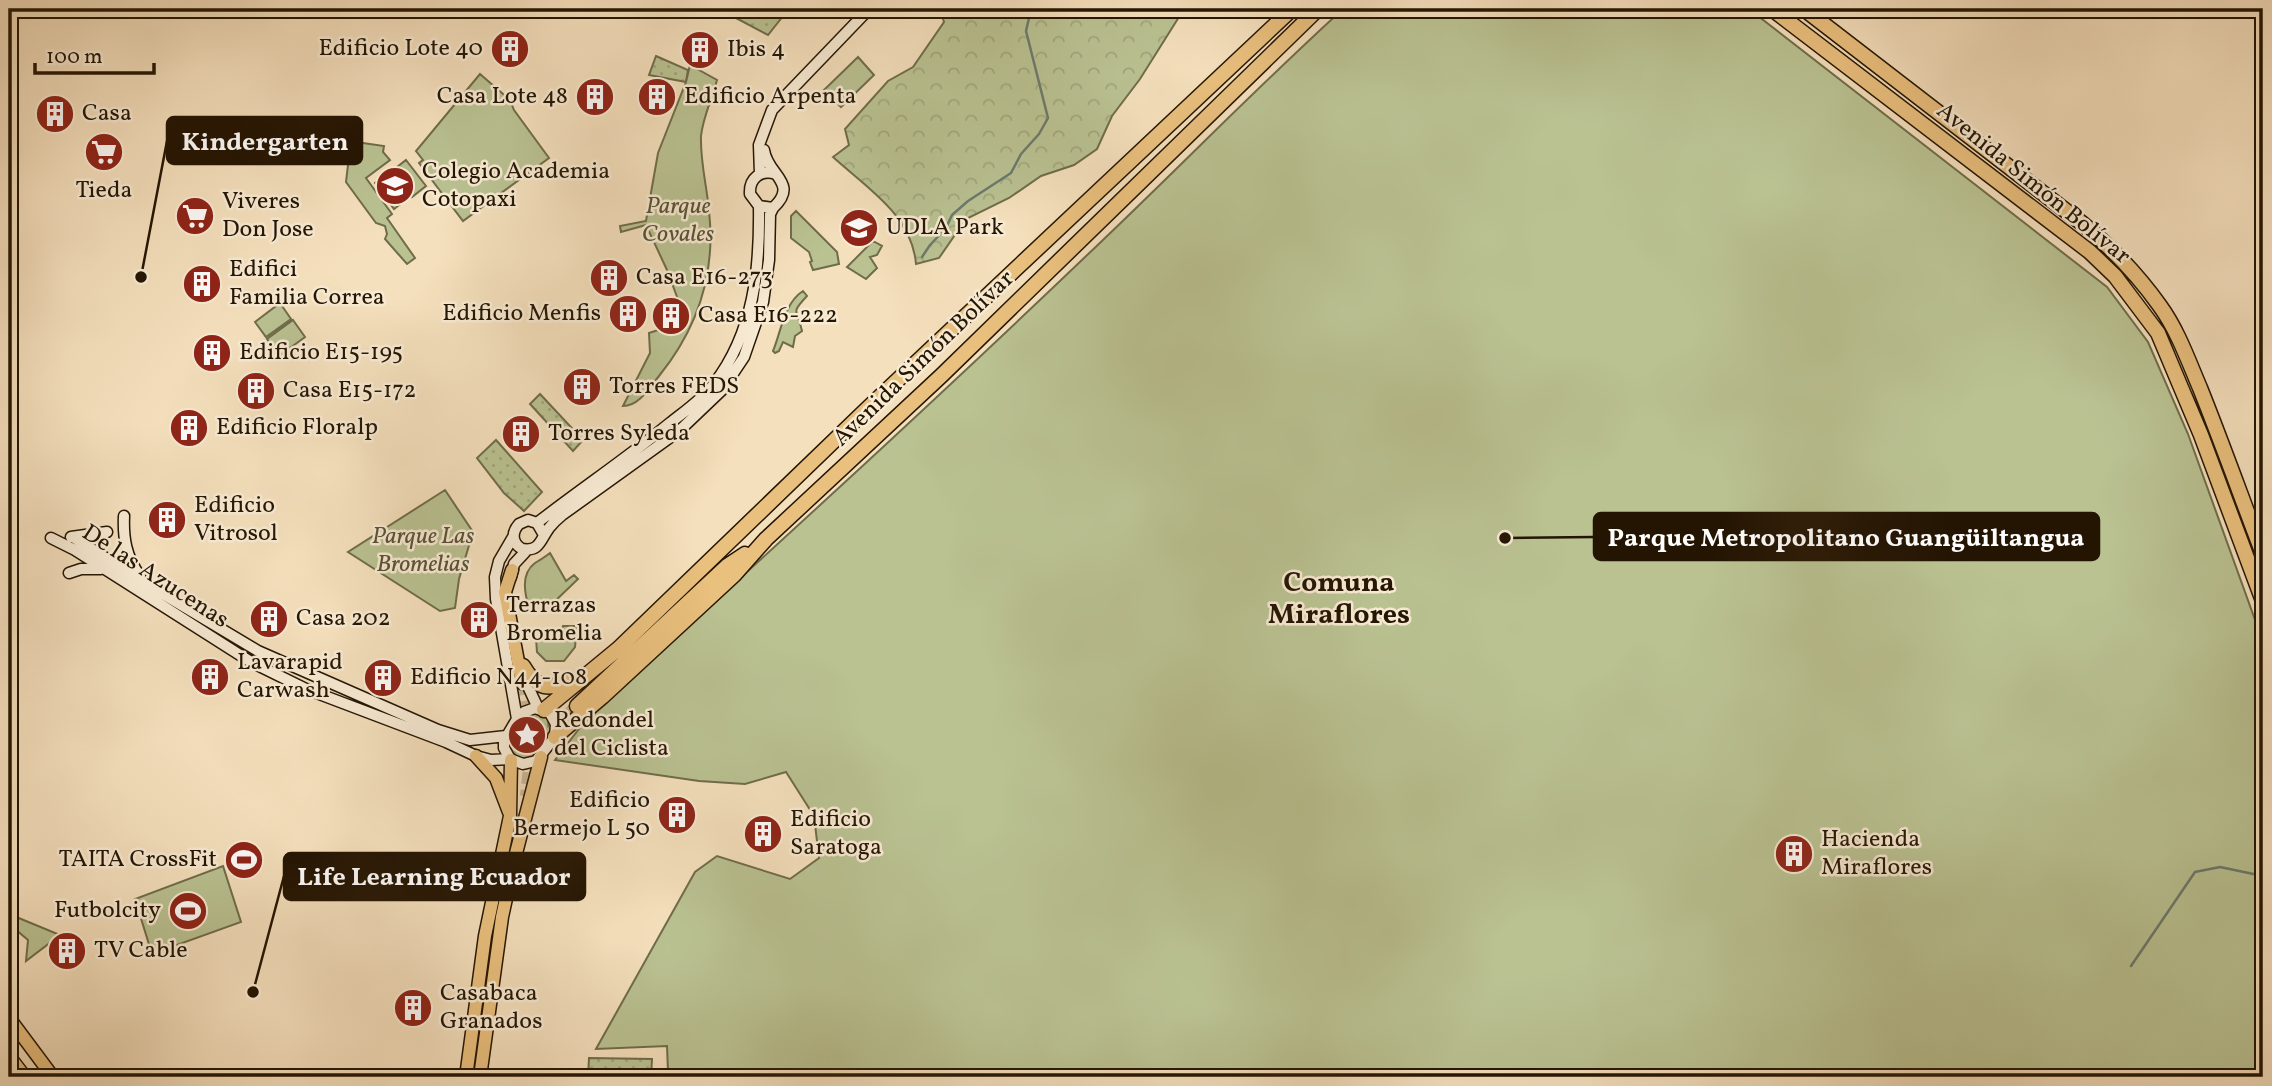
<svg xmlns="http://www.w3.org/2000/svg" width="2272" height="1086" font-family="Vollkorn,serif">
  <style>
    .grass { fill: url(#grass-dots); stroke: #6f6c4a; stroke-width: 2 }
    .forest { fill: url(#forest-crowns); stroke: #6f6c4a; stroke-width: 2 }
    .park { fill: #bac292; stroke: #6f6c4a; stroke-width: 2 }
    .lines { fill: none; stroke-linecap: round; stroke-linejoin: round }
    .stream { stroke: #6c7a6e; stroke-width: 2.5 }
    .primary-tunnel { stroke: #cbb798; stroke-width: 12; stroke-dasharray: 12 6; stroke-linecap: butt }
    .highway-tunnel { stroke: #cbb798; stroke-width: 14; stroke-dasharray: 14 7; stroke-linecap: butt }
    .secondary-casing { stroke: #241503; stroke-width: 13 }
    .primary-casing { stroke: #241503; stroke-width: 15 }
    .highway-casing { stroke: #241503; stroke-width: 17 }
    .secondary { stroke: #f8ebd4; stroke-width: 10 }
    .primary { stroke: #eac07e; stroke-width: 12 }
    .highway { stroke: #eac07e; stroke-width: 14 }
    .labels { text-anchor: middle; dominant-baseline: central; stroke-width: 5; stroke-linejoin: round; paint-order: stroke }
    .poi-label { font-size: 24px; fill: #241503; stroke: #f8ebd4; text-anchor: start }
    .street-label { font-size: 24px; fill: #241503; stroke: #f8ebd4 }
    .park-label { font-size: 24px; font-style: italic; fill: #585235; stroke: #f8ebd4 }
    .quarter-label { font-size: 28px; font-weight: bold; fill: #241503; stroke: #f8ebd4 }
    .leader { fill: none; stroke: #241503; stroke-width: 2.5 }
    .callout-dot { fill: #241503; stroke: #f8ebd4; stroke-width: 2.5 }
    .callout { fill: #241503; stroke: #241503; stroke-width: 2.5 }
    .callout-label { font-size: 26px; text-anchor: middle; font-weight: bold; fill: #fff }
  </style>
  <defs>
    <pattern id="grass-dots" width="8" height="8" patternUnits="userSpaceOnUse" patternTransform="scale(1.75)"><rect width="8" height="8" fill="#bac292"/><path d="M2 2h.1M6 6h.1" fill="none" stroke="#a0a67c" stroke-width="1.8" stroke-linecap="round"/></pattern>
    <pattern id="forest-crowns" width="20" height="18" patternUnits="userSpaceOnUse" patternTransform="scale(1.75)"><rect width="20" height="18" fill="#bac292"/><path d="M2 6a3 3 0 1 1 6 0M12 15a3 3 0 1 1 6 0" fill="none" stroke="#a0a67c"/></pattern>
  </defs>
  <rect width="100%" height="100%" fill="#f5e0bd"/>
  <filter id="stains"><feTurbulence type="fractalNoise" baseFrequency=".00286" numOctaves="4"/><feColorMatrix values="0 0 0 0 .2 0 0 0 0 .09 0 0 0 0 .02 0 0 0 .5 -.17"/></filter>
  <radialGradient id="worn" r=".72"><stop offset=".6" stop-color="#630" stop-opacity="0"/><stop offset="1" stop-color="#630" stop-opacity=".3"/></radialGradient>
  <path class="grass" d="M719 9H781L787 11 768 35Z
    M656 56 688 70 686 82 649 75Z
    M540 394 583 440 573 451 530 404Z
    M496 440 542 492 524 511 504 493 477 458Z
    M535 712 546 715C555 734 540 760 518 759 500 742 516 721 535 712Z
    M589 1058 652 1059 651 1077H588Z"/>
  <path class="forest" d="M940 9H1184L1140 79 1112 116 1097 149 1074 165 1041 176 1009 198 966 219 939 258 916 264C912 215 867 188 833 157L849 145 845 129 888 81 913 67 944 22Z"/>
  <path class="park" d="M1343 9H1749L2107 287 2148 342 2188 434 2263 642V1077H707L706 1073 668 1071 667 1046 596 1049 695 872 717 856 790 879 819 858 814 816 786 772 745 784 699 781 555 760 589 716C755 565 921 414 1083 259 1171 176 1254 90 1343 9Z
    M858 57 874 75 841 107 824 90Z
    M690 65 717 80C712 99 703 117 701 136 700 161 707 187 709 211 716 273 697 329 659 376 650 387 639 406 623 406L650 353 649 333 686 321 667 270 646 225 621 232 620 226 646 221 658 153 686 82Z
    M480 74 510 100 514 110 549 158 463 221 419 163 423 160 416 151Z
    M356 142 384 146 383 152 390 160 366 178 392 214 387 218 415 258 407 264 385 239 387 234 385 226 376 223 346 182 350 148Z
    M406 160 426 186 412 197 392 171Z
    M389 172 408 198 394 209 375 183Z
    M796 211 837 252 839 264 813 270 810 262 812 261 809 252 791 238V216Z
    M873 241 882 246 877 255 870 257 877 268 866 279 847 267Z
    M803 291 807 296C789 315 798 310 802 331L795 336 793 347 783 342 779 351 775 353 773 351C781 332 784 303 803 291Z
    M280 303 291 319 266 337 255 322Z
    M293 320 305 337 279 356 267 339Z
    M445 490 473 532 459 579 455 608 440 611 348 552Z
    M550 553 566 581 574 575 578 579 551 605H539L529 609C525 594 520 574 535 563 540 560 545 557 550 553Z
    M563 626H577L575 647 564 661H546L537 652 536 638C549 642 559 639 563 626Z
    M223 866 241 922 152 954 135 899Z
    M9 914 60 935 26 961 28 940 9 924Z"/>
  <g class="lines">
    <path class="stream" d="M922 257 930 245 946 228 952 215 968 201 1011 173 1021 154 1039 134 1048 118 1026 31 1031 9
      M2131 966 2195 872 2220 867 2263 876"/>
    <path class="primary-tunnel" d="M522 683 531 748 526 796"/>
    <path class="highway-tunnel" d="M550 736 577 706"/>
    <g class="secondary-casing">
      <path id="secondary" d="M764 150C767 175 800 183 773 208L759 206 750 194C749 178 761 169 776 174
        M760 174 759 145 772 110 869 9
        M124 516C123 538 126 557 140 576
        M537 523C581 489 627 458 670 423 685 411 703 399 714 384 754 332 760 269 759 206
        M544 535 537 523 528 520 519 524C511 533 512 543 522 549 540 552 540 540 549 528 553 523 557 519 562 515L679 431 722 390 744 357 763 302 769 260 770 214 773 208
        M71 537 107 532
        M73 537 146 584 258 651 438 730 470 740 506 736
        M513 537 499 561 495 577 496 599 517 719
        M51 538 75 550 251 662 306 689 446 742 476 756 491 760 510 759 523 764 536 761 555 737 556 724 550 713 535 708 524 712 517 719 504 741V748L510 759
        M69 573 81 569H101
        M511 577 514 564 527 550
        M524 672 525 680 538 708"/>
    </g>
    <g class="primary-casing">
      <path id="primary" d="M512 570 505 592 522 683
        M476 756 496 778 509 812
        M9 1018 53 1077
        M9 1056 25 1077
        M466 1077 485 936 510 816 511 760
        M480 1077 502 917 515 857 541 757"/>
    </g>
    <g class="highway-casing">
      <path id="highway" d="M1772 9 2090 252 2115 276 2158 333 2201 435 2263 601
        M1804 9 2083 224C2112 248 2138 275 2160 306 2178 331 2188 360 2200 388 2222 443 2242 499 2263 554
        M523 666C537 690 548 690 573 681
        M577 706 727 566 745 554
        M544 710 618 649 869 407 1292 9
        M555 737 602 697 734 575 766 539 941 376 1318 9"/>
    </g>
    <use href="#secondary" class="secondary"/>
    <use href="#primary" class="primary"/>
    <use href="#highway" class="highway"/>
  </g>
  <defs>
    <g id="building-disc" transform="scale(2.0125)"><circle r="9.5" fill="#8f2418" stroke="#f8ebd4"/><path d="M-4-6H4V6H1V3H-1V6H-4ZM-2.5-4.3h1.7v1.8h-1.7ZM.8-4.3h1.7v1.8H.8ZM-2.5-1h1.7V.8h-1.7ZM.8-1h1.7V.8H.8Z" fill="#fff"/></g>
    <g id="supermarket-disc" transform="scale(2.0125)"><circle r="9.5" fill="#8f2418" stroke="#f8ebd4"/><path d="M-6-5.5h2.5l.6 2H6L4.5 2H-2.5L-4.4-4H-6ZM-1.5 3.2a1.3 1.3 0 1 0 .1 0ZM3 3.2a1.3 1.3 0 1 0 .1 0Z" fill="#fff"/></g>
    <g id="university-disc" transform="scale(2.0125)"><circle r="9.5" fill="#8f2418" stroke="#f8ebd4"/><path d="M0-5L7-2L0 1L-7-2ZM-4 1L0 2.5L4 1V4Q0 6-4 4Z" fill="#fff"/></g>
    <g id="sight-disc" transform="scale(2.0125)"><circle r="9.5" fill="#8f2418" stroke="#f8ebd4"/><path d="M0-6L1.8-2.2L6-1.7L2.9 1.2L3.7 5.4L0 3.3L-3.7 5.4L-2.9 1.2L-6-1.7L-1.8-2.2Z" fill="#fff"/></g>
    <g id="stadium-disc" transform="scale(2.0125)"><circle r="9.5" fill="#8f2418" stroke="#f8ebd4"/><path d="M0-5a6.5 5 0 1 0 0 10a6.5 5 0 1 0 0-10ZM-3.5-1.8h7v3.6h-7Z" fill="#fff"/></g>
  </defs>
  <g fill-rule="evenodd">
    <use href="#building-disc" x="510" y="49"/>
    <use href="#building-disc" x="700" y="50"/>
    <use href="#building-disc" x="595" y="97"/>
    <use href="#building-disc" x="657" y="97"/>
    <use href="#building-disc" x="55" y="114"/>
    <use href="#supermarket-disc" x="104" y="152"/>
    <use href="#university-disc" x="395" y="186"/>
    <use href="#supermarket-disc" x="195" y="216"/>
    <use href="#university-disc" x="859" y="228"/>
    <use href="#building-disc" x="609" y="278"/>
    <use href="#building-disc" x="202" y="284"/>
    <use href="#building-disc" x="628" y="314"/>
    <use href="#building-disc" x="671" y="316"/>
    <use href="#building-disc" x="212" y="353"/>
    <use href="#building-disc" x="582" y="387"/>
    <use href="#building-disc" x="256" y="391"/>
    <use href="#building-disc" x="189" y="428"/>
    <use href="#building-disc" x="521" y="434"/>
    <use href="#building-disc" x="167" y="520"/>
    <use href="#building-disc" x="269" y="619"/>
    <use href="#building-disc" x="479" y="620"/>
    <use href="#building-disc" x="210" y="677"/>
    <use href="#building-disc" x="383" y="678"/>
    <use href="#sight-disc" x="527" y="735"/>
    <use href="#building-disc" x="677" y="815"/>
    <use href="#building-disc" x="763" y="834"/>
    <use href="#building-disc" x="1794" y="854"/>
    <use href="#stadium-disc" x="244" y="860"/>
    <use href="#stadium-disc" x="188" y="911"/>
    <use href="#building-disc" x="67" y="951"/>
    <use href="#building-disc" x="413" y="1008"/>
  </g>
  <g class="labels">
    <g class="poi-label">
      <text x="483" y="49" text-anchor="end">Edificio Lote 40</text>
      <text x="727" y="50">Ibis 4</text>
      <text x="568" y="97" text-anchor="end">Casa Lote 48</text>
      <text x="684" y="97">Edificio Arpenta</text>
      <text x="82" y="114">Casa</text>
      <text x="422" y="172">Colegio Academia<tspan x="422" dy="28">Cotopaxi</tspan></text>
      <text x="104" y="191" text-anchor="middle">Tieda</text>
      <text x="222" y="202">Viveres<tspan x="222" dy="28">Don Jose</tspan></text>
      <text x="886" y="228">UDLA Park</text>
      <text x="229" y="270">Edifici<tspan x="229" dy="28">Familia Correa</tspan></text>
      <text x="636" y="278">Casa E16-273</text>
      <text x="601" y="314" text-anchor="end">Edificio Menfis</text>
      <text x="698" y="316">Casa E16-222</text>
      <text x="239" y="353">Edificio E15-195</text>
      <text x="609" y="387">Torres FEDS</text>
      <text x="283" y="391">Casa E15-172</text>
      <text x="216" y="428">Edificio Floralp</text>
      <text x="548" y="434">Torres Syleda</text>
      <text x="194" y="506">Edificio<tspan x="194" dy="28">Vitrosol</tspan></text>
      <text x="506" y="606">Terrazas<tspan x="506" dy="28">Bromelia</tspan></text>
      <text x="296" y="619">Casa 202</text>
      <text x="237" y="663">Lavarapid<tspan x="237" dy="28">Carwash</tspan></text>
      <text x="410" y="678">Edificio N44-108</text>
      <text x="554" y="721">Redondel<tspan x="554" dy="28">del Ciclista</tspan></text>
      <text x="650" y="801" text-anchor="end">Edificio<tspan x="650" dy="28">Bermejo L 50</tspan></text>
      <text x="790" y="820">Edificio<tspan x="790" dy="28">Saratoga</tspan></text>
      <text x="1821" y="840">Hacienda<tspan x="1821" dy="28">Miraflores</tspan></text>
      <text x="217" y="860" text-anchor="end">TAITA CrossFit</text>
      <text x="161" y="911" text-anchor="end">Futbolcity</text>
      <text x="94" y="951">TV Cable</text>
      <text x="440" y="994">Casabaca<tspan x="440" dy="28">Granados</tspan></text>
    </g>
    <g class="street-label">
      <text transform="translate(2033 184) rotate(39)">Avenida Simón Bolívar</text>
      <text transform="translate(924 359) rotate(-44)">Avenida Simón Bolívar</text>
      <text transform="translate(155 577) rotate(33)">De las Azucenas</text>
    </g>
    <g class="park-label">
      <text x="678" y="207">Parque<tspan x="678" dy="28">Covales</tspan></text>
      <text x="423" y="537">Parque Las<tspan x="423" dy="28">Bromelias</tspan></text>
    </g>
    <g class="quarter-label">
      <text x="1339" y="583">Comuna<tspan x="1339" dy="32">Miraflores</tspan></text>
    </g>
  </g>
  <path class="leader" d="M141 277L167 141M1505 538L1594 537M253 992L284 876"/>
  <g class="callout-dot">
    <circle cx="141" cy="277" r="7"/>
    <circle cx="1505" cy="538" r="7"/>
    <circle cx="253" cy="992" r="7"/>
  </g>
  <g class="callout">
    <rect x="167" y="117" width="195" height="47" rx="7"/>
    <rect x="1594" y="513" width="505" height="47" rx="7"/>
    <rect x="284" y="853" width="301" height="47" rx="7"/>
  </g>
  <g class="callout-label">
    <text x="265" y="150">Kindergarten</text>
    <text x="1846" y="546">Parque Metropolitano Guangüiltangua</text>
    <text x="434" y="885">Life Learning Ecuador</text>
  </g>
  <rect width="2272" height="1086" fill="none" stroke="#f5e0bd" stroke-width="35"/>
  <rect x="10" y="10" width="2251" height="1065" fill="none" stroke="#241503" stroke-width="3.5"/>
  <rect x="18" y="18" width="2237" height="1051" fill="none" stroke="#241503" stroke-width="2"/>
  <path d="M35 63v10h119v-10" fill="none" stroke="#241503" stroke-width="3.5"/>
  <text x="46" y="63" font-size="21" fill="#241503" stroke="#f8ebd4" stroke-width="5" paint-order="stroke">100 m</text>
  <rect width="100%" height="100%" filter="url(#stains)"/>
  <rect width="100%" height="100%" fill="url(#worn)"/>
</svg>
